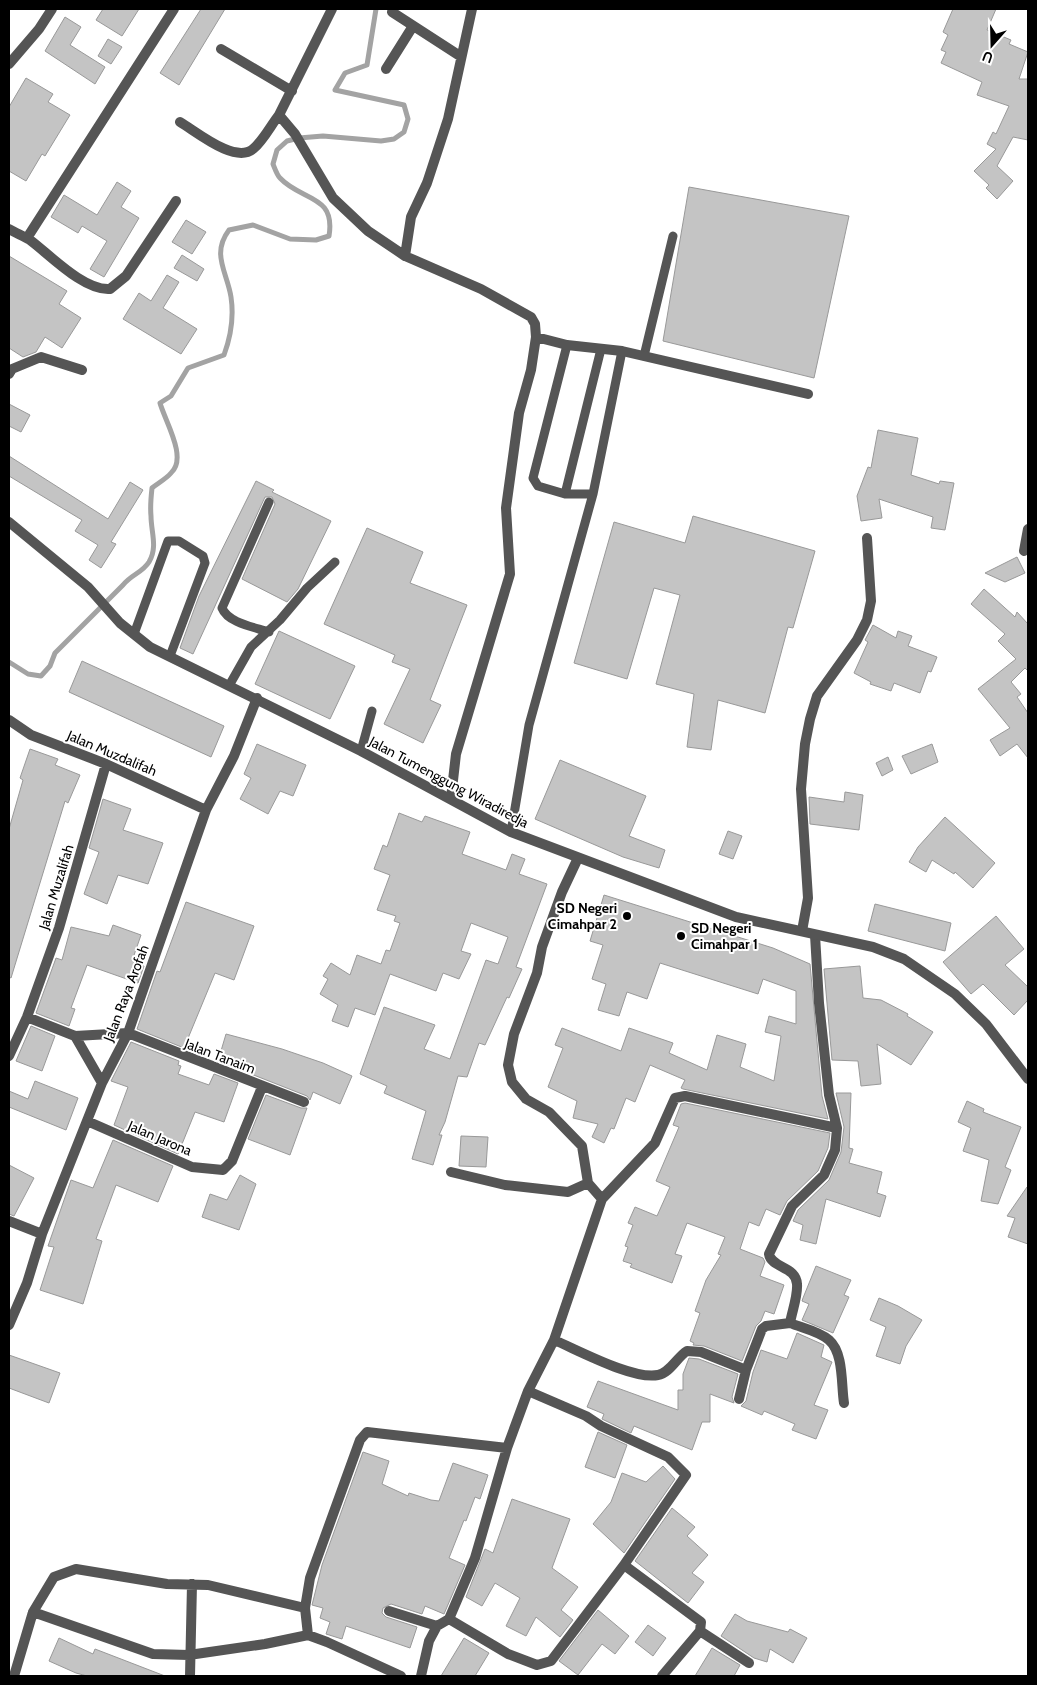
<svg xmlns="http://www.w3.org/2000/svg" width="1037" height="1685" font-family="Cabin,sans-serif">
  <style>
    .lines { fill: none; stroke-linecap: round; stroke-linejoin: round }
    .stream { stroke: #a3a3a3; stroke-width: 5 }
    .building { fill: #c4c4c4; stroke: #999 }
    .service { stroke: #555; stroke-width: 9 }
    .minor { stroke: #555; stroke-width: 10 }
    .tertiary { stroke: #555; stroke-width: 10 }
    .poi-dot { fill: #000; stroke: #fff; stroke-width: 2 }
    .labels { text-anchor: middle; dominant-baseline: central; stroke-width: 4; stroke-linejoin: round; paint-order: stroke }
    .street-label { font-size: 14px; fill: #000; stroke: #fff }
    .poi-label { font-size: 14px; font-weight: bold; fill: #000; stroke: #fff; text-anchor: end }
  </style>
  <rect width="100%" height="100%" fill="#fff"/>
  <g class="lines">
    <path class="stream" d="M9 662 28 674 41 676 50 666 55 653 123 585C132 574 142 573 149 562 158 547 151 532 151 516 150 506 151 497 152 488 158 483 166 479 171 473 188 458 165 421 160 403L171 396 188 368 224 355C231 336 234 317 231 297 227 272 211 254 229 230L253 225 290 239 316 240 329 236C336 194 301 201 280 178 277 175 275 169 273 164L277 150 287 141 299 138 323 136 381 141 394 139 404 132 408 119 404 105 335 90 345 73 367 65 376 9"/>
  </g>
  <path class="building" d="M103 9H139L122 36 96 20Z
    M201 9H225L179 85 160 73Z
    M953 9H996L987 30 1011 40 1009 44 1028 52 1019 79H1028V140L1013 137 997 166 1013 181 997 199 986 188 989 185 974 171 996 149 987 144 993 132 996 134 1009 106 977 95 982 82 941 63 946 52 941 50 948 35 943 32Z
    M65 17 81 27 70 45 105 67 95 84 45 51Z
    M108 39 122 47 111 64 98 56Z
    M26 78 53 94 48 102 70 115 45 156 42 154 26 181 9 171V107Z
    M117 182 131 191 121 207 139 218 104 277 90 269 107 241 82 226 78 233 51 217 64 195 97 215Z
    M689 187 849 216 814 378 663 341Z
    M186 220 206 232 192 254 172 242Z
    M182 255 204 269 197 281 174 268Z
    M9 256 67 291 59 304 81 318 62 348 45 337 36 352 23 357 9 348Z
    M167 275 179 282 163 308 197 329 181 354 123 319 139 293 151 301Z
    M9 404 30 415 21 432 9 426Z
    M878 430 918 438 911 475 939 484 940 481 954 483 945 530 931 528 933 517 879 499 882 518 861 521 857 496 868 467 871 468Z
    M9 456 108 519 130 482 143 490 111 542 116 544 101 568 89 560 98 545 75 531 82 520 9 476Z
    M256 481 274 490 272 492 331 521 298 589 287 602 242 579 275 504 272 497H265L193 654 180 648 199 596Z
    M693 516 815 551 793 628 788 627 765 713 718 700 711 750 687 747 694 694 656 684 680 595 654 588 627 679 574 663 614 522 685 543Z
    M367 528 423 552 410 583 467 605 430 700 441 705 423 743 384 724 410 669 392 662 395 655 324 624Z
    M1017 557 1025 573 1005 582 985 573Z
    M984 589 1015 617 1017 612 1028 624V671L1025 668 1011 682 1021 694 1017 697 1028 713V758L1017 744 1000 756 990 740 1010 728 978 689 1016 659 998 641 1005 634 971 604Z
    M873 625 896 638 898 631 912 636 908 646 937 657 931 672 928 671 920 693 894 683 891 691 870 684 871 682 854 673 868 642 865 640Z
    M279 631 355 666 330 719 255 684Z
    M82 661 224 726 211 757 69 692Z
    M257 744 306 765 293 796 280 791 268 814 240 799 251 778 244 774Z
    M932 744 938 762 911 774 902 756Z
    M30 749 58 759 55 765 80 775 68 803 65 801 11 978 9 977V829L23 780 20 778Z
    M888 757 893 770 882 776 876 763Z
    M560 760 646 796 629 836 665 850 659 868 623 857 535 819Z
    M845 792 863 795 859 830 810 824 809 797 844 802Z
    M103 799 131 809 123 830 163 843 148 884 118 875 107 904 84 894 99 852 89 848Z
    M399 813 422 822 425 816 470 832 462 854 506 870 512 854 525 859 519 874 547 884 516 967 522 969 509 998 507 997 485 1045 479 1043 467 1077 458 1076 445 1122 439 1135H442L433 1165 412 1159 426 1111 384 1093 387 1086 360 1074 384 1007 435 1025 424 1049 450 1059 486 960 498 964 508 937 471 923 461 951 471 954 459 979 443 973 436 991 390 974 375 1015 355 1008 348 1027 332 1021 338 1005 320 994 328 979 323 976 331 963 350 975 357 955 381 964 386 950 390 951 400 923 394 921 396 916 377 910 390 875 374 869 383 845 387 847Z
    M945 817 995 863 973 888 955 872 954 874 932 860 926 872 909 862 918 847Z
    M728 831 742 836 733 859 719 854Z
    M604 895 773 948 810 964 822 1096 828 1119 683 1089 681 1088 685 1080 650 1065 635 1102 626 1098 614 1129 611 1128 604 1143 592 1137 598 1124 573 1118 577 1101 548 1087 563 1048 555 1045 562 1028 621 1051 629 1028 673 1043 669 1053 707 1070 717 1035 746 1044 740 1067 774 1081 781 1036 765 1032 769 1016 796 1024V991L763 979 758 994 660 963 647 999 627 992 619 1016 598 1010 606 984 592 979 603 945 590 941Z
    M186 902 254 926 234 980 215 973 184 1048 137 1029 157 971 160 972Z
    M875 904 951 923 945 951 868 931Z
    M996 916 1024 949 1005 965 1028 987V1000L1014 1015 983 984 971 994 943 962Z
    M113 925 141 935 132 961 144 966 138 983 87 965 71 1008 75 1009 69 1026 36 1013 56 958 62 960 71 927 109 936Z
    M860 966 863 998 881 1000 908 1014 907 1016 933 1032 911 1065 877 1044 881 1084 861 1086 858 1061 832 1060 824 969Z
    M31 1026 55 1036 42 1071 16 1061Z
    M226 1034 282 1049 323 1063 352 1076 340 1104 313 1092 310 1100 307 1096 218 1061Z
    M131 1042 179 1061 178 1065 181 1066 178 1074 209 1085 214 1074 238 1083 224 1122 195 1112 178 1154 114 1125 128 1087 111 1081Z
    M35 1081 78 1098 66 1130 9 1107V1091L28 1099Z
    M836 1093H851L849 1148 853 1149 849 1163 882 1172 877 1193 886 1196 880 1217 826 1199 816 1244 800 1240 803 1225 793 1221 798 1210 829 1180 841 1152 844 1127Z
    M266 1095 301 1108H307L290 1155 248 1139Z
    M967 1101 984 1109 983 1112 1021 1127 1005 1167 1011 1170 998 1204 981 1201 989 1160 963 1151 971 1128 958 1122Z
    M685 1103 830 1133 828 1148 818 1171 787 1201 780 1215 766 1209 759 1226 749 1222 740 1249 763 1258 765 1262 760 1276 784 1285 774 1314 765 1311 761 1321 756 1326 742 1361 704 1346 693 1345 694 1343 690 1341 700 1313 695 1311 706 1280 721 1255 718 1254 725 1237 687 1223 675 1254 682 1256 672 1283 630 1267 632 1264 623 1261 628 1247 625 1246 633 1225 628 1223 635 1207 657 1216 670 1187 656 1181 679 1127 673 1125 681 1104Z
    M461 1136 488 1137 486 1167 459 1166Z
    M113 1140 173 1166 158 1202 116 1185 96 1239 102 1241 83 1304 40 1290 54 1247 48 1246 71 1180 93 1188Z
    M9 1165 34 1178 14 1216 9 1214Z
    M240 1175 256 1184 239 1230 202 1217 210 1194 227 1200Z
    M1027 1187 1028 1188V1244L1008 1237 1015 1218 1007 1216Z
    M816 1266 851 1280 844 1295 849 1297 833 1333 802 1320 809 1304 802 1301 803 1298Z
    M879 1298 898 1306 922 1320 906 1346 900 1364 876 1356 886 1327 870 1320Z
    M797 1333 824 1345 821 1357 832 1362 814 1405 828 1410 816 1439 792 1430 795 1424 764 1411 762 1415 741 1406 746 1401 753 1372 761 1350 787 1359Z
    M9 1355 60 1373 49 1403 9 1388Z
    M689 1358 699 1359 738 1374 732 1397 734 1403 710 1394V1422H702L692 1450 634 1426 631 1433 604 1420 602 1419 604 1414 587 1407 598 1381 678 1410V1390H683V1374Z
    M598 1432 627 1445 615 1478 585 1467Z
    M363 1452 389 1461 382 1484 408 1496 409 1493 431 1500 439 1501 453 1463 488 1475 480 1499 475 1497 466 1521 464 1520 449 1558 465 1565 444 1614 425 1606 422 1614 391 1604 383 1608 382 1613 386 1617 417 1627 410 1648 346 1626 342 1639 326 1634 330 1622 320 1618 323 1608 312 1605 322 1565Z
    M663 1466 675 1479 624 1553 593 1524 611 1502 622 1473 646 1482Z
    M512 1499 570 1519 552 1568 578 1587 561 1610 573 1620 560 1637 536 1617 526 1636 506 1626 520 1598 495 1583 482 1606 466 1597 485 1549 493 1553Z
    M672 1508 695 1527 687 1536 708 1555 692 1573 704 1582 688 1603 635 1561Z
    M598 1610 629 1636 615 1654 602 1644 578 1675 559 1661Z
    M735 1614 747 1621 788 1632 790 1629 807 1638 793 1663 770 1649 767 1662 754 1658 721 1636Z
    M648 1625 666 1638 653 1656 635 1642Z
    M59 1638 93 1654 95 1649 165 1676H87L76 1673 49 1661Z
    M464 1638 489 1653 475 1676H441Z
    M712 1648 740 1665 734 1676H695Z"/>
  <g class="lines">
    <path class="service" d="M567 345 533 478 538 486 565 494H593L622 351
      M644 356 673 236
      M565 494 601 349
      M269 632C254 627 228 623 222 608L269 502
      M134 634 168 541H179L203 556 205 563 170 656
      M230 684 251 647 280 620 307 588 335 562
      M361 751 372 711
      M511 832 529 725 593 494"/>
    <path class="minor" d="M332 9 279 115 295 134 333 198 368 231 405 256
      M472 9 448 119 427 183 411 217 405 256 481 289 531 317 535 324 536 337
      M392 12 460 56
      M221 49 292 91
      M9 64 39 29 52 9
      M386 69 413 26
      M180 122C197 132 235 164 253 149 263 141 271 125 279 115
      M9 229C16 233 23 236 30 240 50 255 84 291 110 289L126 276 176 201
      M27 238 174 9
      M9 374 12 369 41 357 82 370
      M1024 551 1028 529
      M9 720 31 735 106 764 206 810
      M451 798 456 754 510 574 506 508 519 413 531 370 536 337 567 345 622 351 808 394
      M802 931 808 898 801 789 805 744 810 719 817 696 857 640 867 620 871 601 867 538
      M27 1017 75 1036 128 1033 304 1102
      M75 1036 102 1083
      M9 1056 27 1017 59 928 106 764
      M87 1121 192 1167 223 1170 232 1161 262 1087
      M451 1172 505 1185 568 1192 588 1183
      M602 1199 655 1143 675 1098 685 1096 837 1128
      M9 1221 42 1234
      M790 1323C802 1328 819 1331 829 1340 844 1353 841 1385 844 1403
      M9 1325 27 1283 42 1234 102 1083 128 1033 206 810 234 756 257 698
      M554 1340C578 1350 633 1380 658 1375 670 1373 677 1357 687 1351L701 1352 746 1370
      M528 1391 586 1416 601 1426 668 1457 686 1475 624 1565
      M739 1399 746 1370 762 1329 766 1326 790 1323C792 1311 798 1296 797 1284 796 1266 771 1268 769 1254L792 1206 824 1175 835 1150 837 1128 829 1095 819 1003 815 935
      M389 1611 437 1626
      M33 1612 153 1654 189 1655 265 1644 308 1635 327 1642 401 1676
      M449 1619 508 1654 537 1665 551 1661 624 1565 701 1622 700 1631 662 1676
      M700 1631 749 1663
      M308 1635 305 1608 310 1578 360 1440 367 1432 507 1448
      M14 1676 33 1612 54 1577 76 1569 167 1584 208 1585 305 1608
      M190 1676 192 1584
      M421 1676 429 1641 437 1626 449 1619 475 1558 507 1448 528 1391 554 1340 602 1199 588 1183 582 1146 549 1112 526 1099 512 1082 508 1065 514 1034 537 973 542 947 562 892 578 858"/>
    <path class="tertiary" d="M9 522 88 587 120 623 150 647 361 751 511 832 736 917 873 947 904 959 955 994 986 1024 1028 1079"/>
  </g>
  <g class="poi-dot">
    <circle cx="627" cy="916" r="5"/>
    <circle cx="681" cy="936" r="5"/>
  </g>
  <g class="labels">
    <g class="street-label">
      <text transform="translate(112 753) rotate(23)">Jalan Muzdalifah</text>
      <text transform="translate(449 782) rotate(28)">Jalan Tumenggung Wiradiredja</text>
      <text transform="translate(56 887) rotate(-73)">Jalan Muzalifah</text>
      <text transform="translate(126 993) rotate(-69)">Jalan Raya Arofah</text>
      <text transform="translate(220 1056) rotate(21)">Jalan Tanaim</text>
      <text transform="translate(160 1138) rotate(23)">Jalan Jarona</text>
    </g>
    <g class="poi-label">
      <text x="617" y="908">SD Negeri<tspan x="617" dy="16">Cimahpar 2</tspan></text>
      <text x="691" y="928" text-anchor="start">SD Negeri<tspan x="691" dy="16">Cimahpar 1</tspan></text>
    </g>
  </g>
  <rect width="1037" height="1685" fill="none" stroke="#000000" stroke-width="20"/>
  <g transform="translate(992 45) rotate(200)" stroke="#ffffff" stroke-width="4" paint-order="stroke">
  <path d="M0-4L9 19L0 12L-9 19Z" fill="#000000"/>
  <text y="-8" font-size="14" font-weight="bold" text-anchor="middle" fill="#000000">U</text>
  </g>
</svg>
